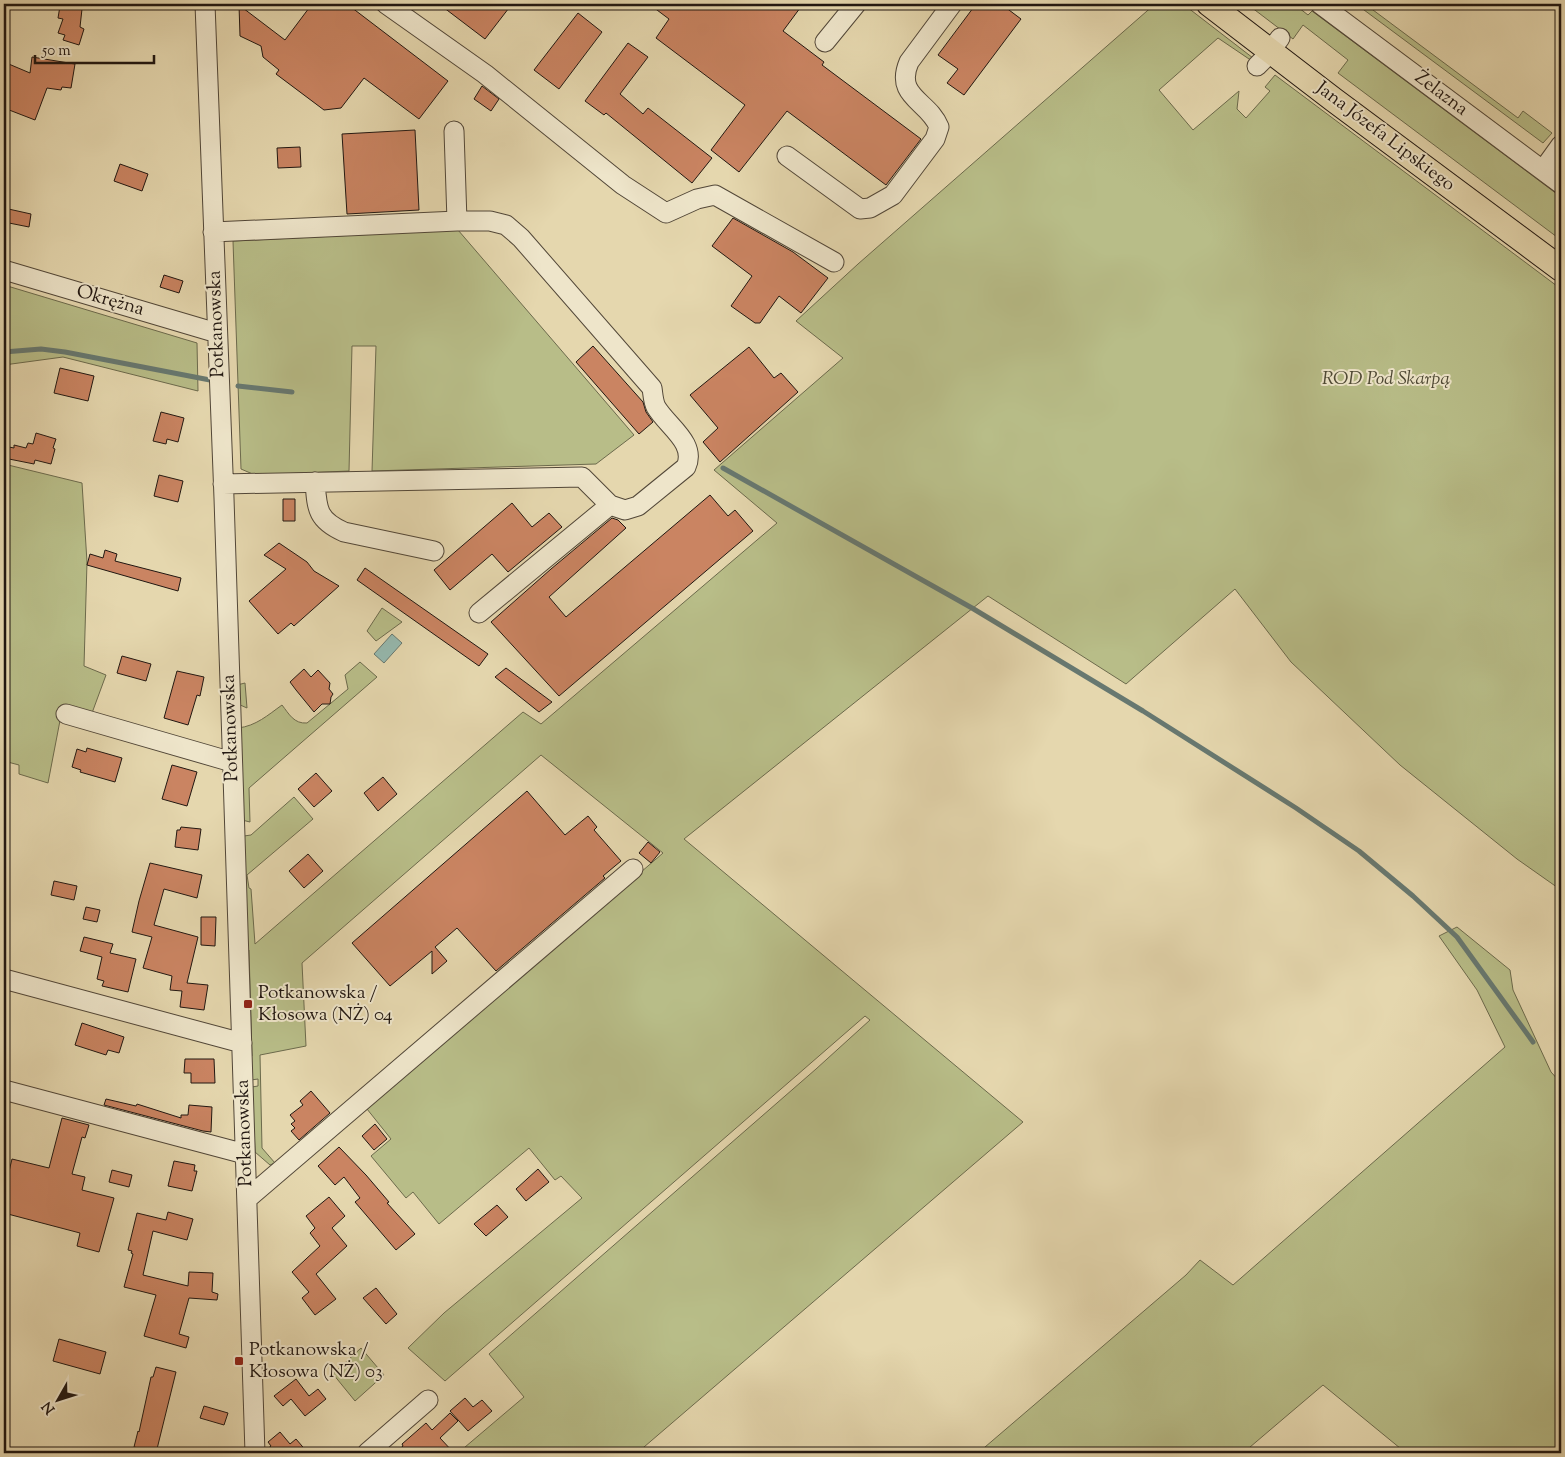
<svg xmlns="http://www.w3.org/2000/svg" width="1565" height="1457" font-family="'Sorts Mill Goudy',serif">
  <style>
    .green { fill: #b8bd88; stroke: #6c6a4c }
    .water { fill: #96b9af; stroke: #677870 }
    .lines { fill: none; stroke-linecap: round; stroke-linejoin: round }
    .stream { stroke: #677870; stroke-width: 5 }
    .building { fill: #ca8462; stroke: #211711 }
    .minor-casing { stroke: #524738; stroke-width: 21 }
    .major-casing { stroke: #211711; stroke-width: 26 }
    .minor { stroke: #eee5ca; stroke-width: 19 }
    .major { stroke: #e5d7ae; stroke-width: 24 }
    .poi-dot { fill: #8f2418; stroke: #eee5ca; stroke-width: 2 }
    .labels { text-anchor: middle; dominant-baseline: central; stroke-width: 4; stroke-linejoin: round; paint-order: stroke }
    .street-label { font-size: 19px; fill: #211711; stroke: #eee5ca }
    .park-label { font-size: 19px; font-style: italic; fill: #4e4935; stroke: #eee5ca }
    .poi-label { font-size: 19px; fill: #211711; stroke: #eee5ca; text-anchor: start }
  </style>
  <rect width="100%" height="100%" fill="#e5d7ae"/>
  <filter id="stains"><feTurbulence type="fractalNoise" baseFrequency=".004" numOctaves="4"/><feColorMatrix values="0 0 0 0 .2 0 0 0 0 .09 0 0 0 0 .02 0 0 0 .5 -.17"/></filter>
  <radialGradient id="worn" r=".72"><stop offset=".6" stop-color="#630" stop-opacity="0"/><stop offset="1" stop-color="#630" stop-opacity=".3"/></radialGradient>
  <path class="green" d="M1155 4H1183L1253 58 1252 61 1218 38 1159 90 1193 130 1239 91 1237 109 1246 118 1270 91 1265 87 1275 75 1561 289V890L1517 859 1400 765 1291 662 1235 589 1126 684 988 596 684 839 1023 1122 637 1453H458L524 1397 489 1354 816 1069 870 1020 865 1016 445 1381 408 1348 444 1313 582 1198 561 1176 555 1180 529 1148 439 1224 413 1192 406 1198 371 1156 391 1139 367 1109 663 853 541 755 302 963 306 1046 260 1055 262 1148 275 1163 270 1165 255 1152 252 1087 258 1086V1079L251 1080 249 1057 252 1056 249 950H246L244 836 251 835 294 797 313 819 247 875 249 888 251 889 255 944 523 712 541 724 777 523 714 470 843 358 796 321 858 264Z
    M1247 4H1294L1308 15 1312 11 1561 197V240L1338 73 1348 60 1303 25 1293 39Z
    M1356 4H1365L1518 118 1523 111 1552 133 1543 143Z
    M458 230 634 435 596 464 372 471 376 346H352L349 471 255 475 241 469 233 241Z
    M4 285 197 343 198 391 63 357 4 365Z
    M4 464 82 483 87 562 84 666 106 675 92 713 63 705 48 783 19 774V765L4 761Z
    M382 608 402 622 376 641 367 631Z
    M360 662 377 677 249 788 250 822 242 820 238 728C256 726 268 715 282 705 289 714 294 724 307 723L348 689 345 675Z
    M245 683 247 708 238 704 237 685Z
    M1457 927 1510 970 1513 990 1551 1072 1561 1083V1453H1406L1323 1385 1243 1453H978L1186 1275 1200 1260 1233 1285 1505 1047 1477 990 1439 936Z
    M361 1348 384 1375 355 1401 333 1374Z"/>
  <path class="water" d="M392 634 402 643 384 663 374 654Z"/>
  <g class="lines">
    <path class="stream" d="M4 352 41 349 65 352 210 380
      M238 386 292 392
      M723 468 972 608 1143 711 1296 808 1359 851 1413 896 1457 937 1533 1042"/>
  </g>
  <path class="building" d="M312 4H347L448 81 419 119 364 78 341 108 324 110 276 74 279 70 263 57 261 46 240 36 239 5 285 40Z
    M439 4H512L485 39Z
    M649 4H803L783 31 824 62 822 65 921 139 886 185 787 111 739 172 711 150 745 105 656 38 669 19Z
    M976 4H1001L1021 19 964 95 947 83 958 69 938 55Z
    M60 6 82 9 80 27 84 29 79 45 63 40 65 35 58 33 63 19 58 18Z
    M578 13 602 32 559 89 534 70Z
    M628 43 648 57 620 94 643 114 648 108 712 158 692 183 606 113 604 115 585 101Z
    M32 57 75 64 71 88 62 87 61 90 47 88 35 120 4 108V62L30 73Z
    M482 86 499 99 491 111 474 99Z
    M415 130 419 210 347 214 342 134Z
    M300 147 301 167 278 168 277 148Z
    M120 164 148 174 142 191 114 181Z
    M4 208 31 214 29 227 4 222Z
    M733 218 793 252 828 278 801 313 779 296 760 323H755L731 306 752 276 712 246Z
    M164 275 183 281 179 293 160 287Z
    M593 346 643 402 646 412 653 422 639 434 576 362Z
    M749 347 774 378 781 373 798 392 720 462 703 442 718 428 690 395Z
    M60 368 94 376 88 401 54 393Z
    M161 412 184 418 178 442 167 439 166 444 153 441Z
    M36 433 56 439 53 448 55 449 51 464 35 460 34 464 4 458V446L14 448V445L26 448 28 443 33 444Z
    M159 475 183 481 178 502 154 496Z
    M710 495 728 516 735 510 753 531 559 696 491 622 551 569 612 518 618 520 626 528 549 597 566 617Z
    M283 499H295V521H283Z
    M512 503 532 527 549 513 562 527 508 572 492 554 450 590 434 570Z
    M279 543 307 562 314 571 339 586 294 626 291 623 278 634 249 601 286 569 264 555Z
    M105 550 117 554 115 561 181 578 178 591 87 565 90 554 103 558Z
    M365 568 488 654 479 666 357 580Z
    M122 656 151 664 146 681 117 673Z
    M506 668 552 702 539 712 495 677Z
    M304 669 311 677 318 670 330 683 329 689 333 694 331 697 330 704H322L314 712 296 690 290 682Z
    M177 671 204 677 200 696 197 695 188 725 164 718Z
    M87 748 122 758 115 782 80 772 81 770 72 767 77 749 86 752Z
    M172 765 197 772 187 806 162 799Z
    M316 773 332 791 314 807 298 789Z
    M383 777 397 794 378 811 364 793Z
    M527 791 565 835 588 816 597 827 594 830 621 861 603 876 605 878 496 971 457 928 435 947 447 961 432 974V951L390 986 352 943Z
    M181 827 201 829 198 850 175 847 177 830H180Z
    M648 842 660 852 651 863 639 853Z
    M308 854 323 871 304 888 289 871Z
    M150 863 202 875 197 898 164 889 154 925 198 937 187 983 208 985 204 1010 180 1007 182 991 170 990 172 976 143 968 152 937 132 932 139 901Z
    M54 881 77 886 74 900 51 895Z
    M86 907 100 910 97 922 83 919Z
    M201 917H216L215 946 201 945Z
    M84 937 113 944 110 953 136 959 128 992 102 986 104 981 97 979 102 957 80 951Z
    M82 1023 124 1037 119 1053 108 1050 106 1055 75 1045Z
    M185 1059H214L215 1083H191V1073H184Z
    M311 1091 330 1113 299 1140 291 1131 295 1128 291 1124 295 1121 290 1115 303 1105 300 1101Z
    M106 1099 136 1106 137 1104 181 1118V1115H188L189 1105 212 1107 211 1132 203 1131 104 1105Z
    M62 1118 89 1125 85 1138 82 1137 72 1174 85 1177 82 1190 114 1198 99 1252 77 1246 80 1233 4 1213V1192L12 1159 49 1168Z
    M375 1124 387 1139 374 1150 362 1136Z
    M339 1147 366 1175 389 1202 387 1203 415 1234 396 1250 355 1202 360 1198 344 1177 335 1185 318 1166Z
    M174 1161 195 1165 194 1171H197L192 1191 168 1186Z
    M538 1169 549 1182 526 1201 516 1189Z
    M112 1170 132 1175 129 1187 109 1182Z
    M329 1197 345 1216 332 1228 347 1246 316 1274 336 1299 315 1315 302 1298 309 1292 292 1272 320 1246 310 1233 315 1228 306 1216Z
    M497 1205 508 1217 486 1236 474 1224Z
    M168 1212 193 1219 187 1240 153 1231 143 1275 188 1286 189 1272 213 1273 212 1292 218 1294 217 1300 189 1298 179 1334 189 1337 186 1348 144 1336 156 1295 124 1287 133 1254 131 1253 132 1251 128 1250 137 1213 166 1220Z
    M376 1288 397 1314 386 1324 363 1298Z
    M59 1339 106 1352 100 1374 53 1361Z
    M156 1367 176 1372 156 1453H142L144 1449 134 1447 138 1431 139 1432 151 1377H153Z
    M296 1379 309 1396 318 1389 326 1399 305 1416 291 1399 283 1406 274 1396Z
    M465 1398 473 1407 482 1400 492 1411 468 1431 450 1411Z
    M204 1406 228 1413 224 1425 200 1418Z
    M450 1413 458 1421 440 1438 454 1453H395L403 1446 402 1444 426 1423 432 1430Z
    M280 1432 290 1444 296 1439 308 1453H266V1450L271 1446 268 1442Z"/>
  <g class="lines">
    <g class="minor-casing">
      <path id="minor" d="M205 4 224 498 255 1453
        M386 4 485 74 623 185 666 213 697 199 715 195 834 262
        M1320 4 1561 184
        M825 42 856 4
        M1257 66 1265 58 1280 38
        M787 156 860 209 870 208 893 195 935 139 939 127C929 101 894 97 909 62L952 4
        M1543 170 1561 145
        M213 232 457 221 454 131
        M4 270 217 333
        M315 482C317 509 317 520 344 532L434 551
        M223 484 582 477 610 505 625 510 638 506 686 467C697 443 667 426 656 407 653 401 653 394 652 388L521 238 506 225 490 221H457
        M479 613 610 505
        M66 714 232 762
        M4 979 242 1043
        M4 1090 245 1154
        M247 1199 633 869
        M367 1453 428 1400"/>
    </g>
    <g class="major-casing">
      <path id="major" d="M1209 4 1334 100 1561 269"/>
    </g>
    <use href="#minor" class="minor"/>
    <use href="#major" class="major"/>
  </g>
  <g class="poi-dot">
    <rect x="243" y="999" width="10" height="10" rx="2.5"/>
    <rect x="234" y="1356" width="10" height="10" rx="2.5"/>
  </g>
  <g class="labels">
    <g class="street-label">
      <text transform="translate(1441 94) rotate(37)">Żelazna</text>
      <text transform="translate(1385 137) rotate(37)">Jana Józefa Lipskiego</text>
      <text transform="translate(110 301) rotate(16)">Okrężna</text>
      <text transform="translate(217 324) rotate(-92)">Potkanowska</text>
      <text transform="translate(231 728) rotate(-92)">Potkanowska</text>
      <text transform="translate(245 1133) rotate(-92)">Potkanowska</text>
    </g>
    <g class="park-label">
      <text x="1386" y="379">ROD Pod Skarpą</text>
    </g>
    <g class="poi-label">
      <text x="258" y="993">Potkanowska /<tspan x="258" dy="22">Kłosowa (NŻ) 04</tspan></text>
      <text x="249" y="1350">Potkanowska /<tspan x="249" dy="22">Kłosowa (NŻ) 03</tspan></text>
    </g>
  </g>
  <rect width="1565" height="1457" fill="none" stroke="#e5d7ae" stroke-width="20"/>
  <rect x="5" y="5" width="1555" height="1447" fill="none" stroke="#211711" stroke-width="2.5"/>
  <rect x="10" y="10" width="1545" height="1437" fill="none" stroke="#211711"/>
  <g transform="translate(58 1400) rotate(231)" stroke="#eee5ca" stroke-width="4" paint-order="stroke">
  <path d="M0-4L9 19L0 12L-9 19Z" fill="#211711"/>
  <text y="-8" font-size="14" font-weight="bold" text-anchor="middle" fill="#211711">N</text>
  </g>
  <path d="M35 55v8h119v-8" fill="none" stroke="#211711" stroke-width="2.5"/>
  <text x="42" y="55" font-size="15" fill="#211711" stroke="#eee5ca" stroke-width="4" paint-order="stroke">50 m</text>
  <rect width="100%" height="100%" filter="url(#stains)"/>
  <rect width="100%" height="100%" fill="url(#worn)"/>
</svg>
